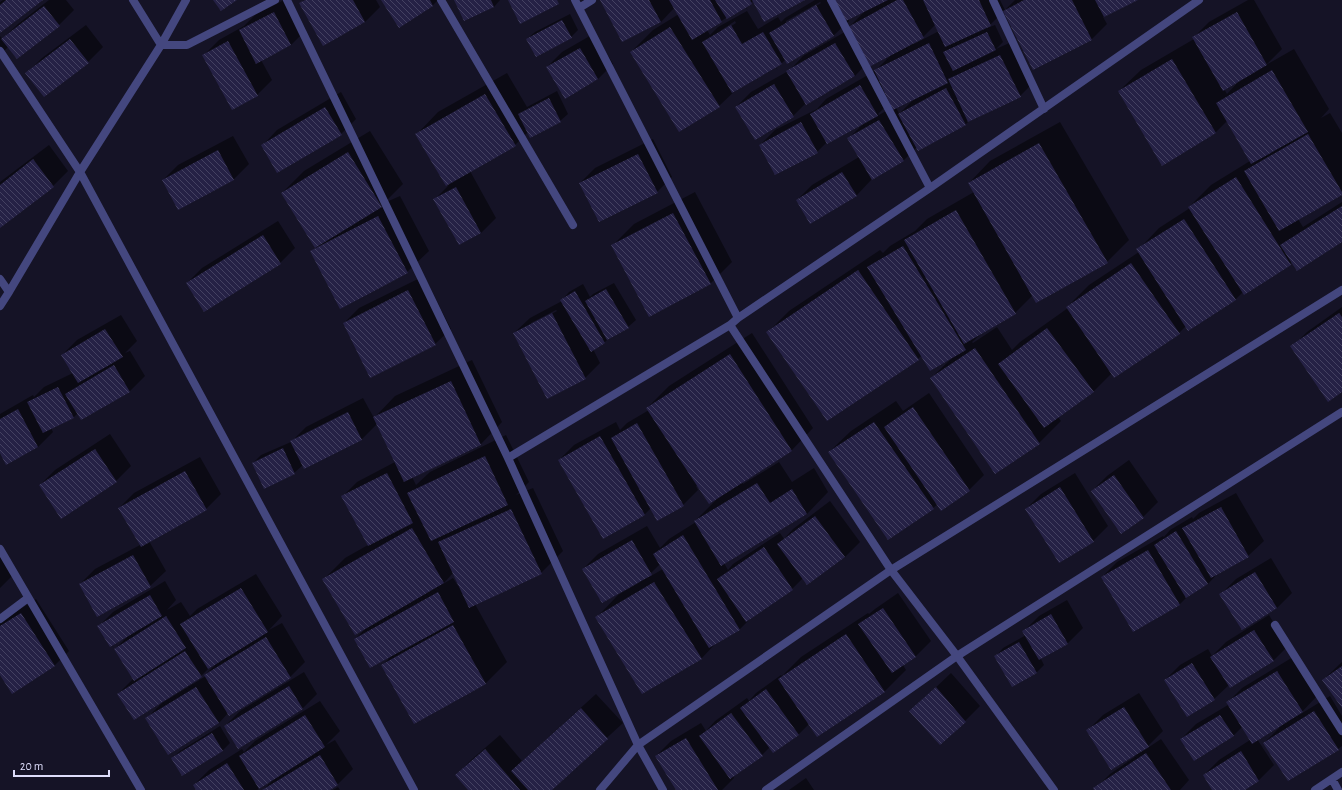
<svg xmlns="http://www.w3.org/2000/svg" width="1342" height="790" font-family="'Alegreya Sans',sans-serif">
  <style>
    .shadow { fill: #0007; fill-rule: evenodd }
    .building { fill: url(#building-back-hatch) }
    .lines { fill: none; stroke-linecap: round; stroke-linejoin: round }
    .street { stroke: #44477f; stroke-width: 8 }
  </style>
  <defs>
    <pattern id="building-back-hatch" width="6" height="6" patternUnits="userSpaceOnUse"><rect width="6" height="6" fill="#252145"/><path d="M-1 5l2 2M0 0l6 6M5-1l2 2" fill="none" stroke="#444161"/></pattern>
  </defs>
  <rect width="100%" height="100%" fill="#151326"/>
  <path class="shadow" d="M3 0H42L0 32V2Z
    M49 0H66L74 10 59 25 9 46 0 55V36L2 39 18 24Z
    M284 0H291L306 30 291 45 261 60 272 80 257 95 204 55 219 40 244 26 255 15Z
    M304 0H376L380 7 365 22 323 45 300 4Z
    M382 0H438L433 5 400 27Z
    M455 0H500L494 7Z
    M601 0H803L753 1 707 30 710 35 718 27 747 11 758 29 778 17 781 22 785 18 815 0H1000L1005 10 1015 0H1136L1103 17 1107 24 1091 40 1004 11 987 28 995 25 1003 42 996 49 1016 40 1035 81 1020 96 970 120 966 124 918 150 917 147 903 161 872 179 857 195 811 223 797 200 812 185 859 157 849 138 863 124 827 142 817 152 760 145 775 130 817 109 826 99 875 71 891 55 868 62 855 76 806 103 793 116 736 107 751 92 790 70 803 56 850 29 849 27 865 11 848 19 849 21 833 36 786 59 782 63 737 89 719 106 631 52 653 30 679 14 675 7 661 22ZM820 2 821 3 786 24V21ZM735 21 736 23 720 33V31ZM936 24 939 31 914 44V42L923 37ZM914 99 899 114 896 107ZM890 102 893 107 879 115 878 114Z
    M1248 0H1254L1282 49 1266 65 1294 49 1329 109 1321 118 1330 113 1342 133V194L1298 219 1303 227 1342 202V241L1292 262 1244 294 1243 292 1235 300 1186 326 1179 333 1112 373 1093 392 1058 417 1061 421 1039 443 931 378 951 359 922 355 918 359 768 332 789 311 880 250 883 253 890 246 915 231 927 219 974 192 969 183 990 161 1060 122 1129 240 1107 262 1033 295 1015 313 983 332 972 342 973 343 997 327 1012 350 1020 342 1068 308 1067 307 1089 285 1139 252 1138 250 1159 228 1190 208 1189 207 1211 185 1250 161 1227 121 1215 133 1119 91 1141 70 1194 39V37L1209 22ZM1240 80 1227 94 1224 89Z
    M570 14 578 30 571 37 527 39 535 32Z
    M86 25 103 47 88 62 27 73 42 58Z
    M595 33 613 64 598 79 547 67 562 52Z
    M507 73 527 107 557 91 568 114 560 121 528 132 515 145 470 171 496 218 481 233 434 200 448 186 417 134 438 112Z
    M341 92 356 119 341 134 262 146 277 130Z
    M370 131 403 184 384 203 400 196 429 251 407 272 311 252 316 247 282 193 304 171Z
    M233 136 249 164 234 179 178 208 163 180 178 165Z
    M653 139 672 177 657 192 580 183 595 168Z
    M49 145 68 171 53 186 0 227V182Z
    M695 192 732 262 710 284 612 246 634 224Z
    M278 221 295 248 280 263 187 283 202 268Z
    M424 276 451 329 435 344 371 376 344 323 359 308Z
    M614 283 636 320 628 327 609 338 605 342 593 349 600 363 585 378 514 333 530 318 562 301V300L569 292 583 284 590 297 593 294ZM556 310 557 311 531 325V323Z
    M1342 307V391L1292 347 1307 332Z
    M121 315 137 341 125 353 130 351 145 376 130 391 81 419 78 413 74 417 51 428 53 432 38 447 0 451V414L33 395 34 397 44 387 73 373 62 355 77 340Z
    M752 333 813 428 792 450 742 482 743 484 779 462 792 482 814 468 828 492 807 514 724 563 728 570 733 564 780 533 784 539 793 529 830 501 860 542 845 557 803 578 792 589 754 615 740 629 717 642 701 659 597 617 618 595 640 582 639 580 583 569 598 554 647 526 660 548 669 539 696 522 695 521 716 500 698 485 696 486 698 490 683 505 657 519 651 508 645 514 603 538 559 460 574 445 616 422 620 430 627 423 649 410 647 408 669 386ZM660 564 663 569 649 577 648 576Z
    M472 360 502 422 481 444 412 477 416 485 430 472 506 435 529 482 516 495 533 488 563 551 541 573 475 604 507 662 486 683 415 723 382 666 392 655 355 639 367 627 323 580 345 558 368 545 342 497 357 482 395 462 377 424 362 439 304 467 303 465 294 473 253 463 261 455 291 442 306 427 363 398 374 418 395 396ZM453 573 459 585 458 586 453 578 443 584Z
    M929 393 984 475 969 490 938 504 933 508 829 452 851 431 896 401 903 411Z
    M110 434 131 466 116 481 40 485 55 470Z
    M200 457 221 494 206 509 149 541 166 571 150 586 80 584 95 569 140 545 119 508 134 493Z
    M1129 460 1158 502 1143 517 1092 491 1107 476Z
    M1075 473 1108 526 1093 541 1059 562 1026 509 1041 494Z
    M1236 493 1264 541 1248 556 1219 572 1208 584 1189 595 1179 605 1102 577 1117 562 1163 536 1164 537 1170 530 1192 517 1193 519 1199 513Z
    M0 554 13 575 0 588Z
    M1271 558 1292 593 1277 608 1221 594 1236 579Z
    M256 574 282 616 269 630 282 623 305 662 290 677 229 714 228 713 219 723 147 718 162 703 206 676 205 675 218 662 212 665 201 676 118 694 134 678 115 649 128 636 98 627 113 612 165 581 176 600 167 610 181 602 190 616 197 609Z
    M898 593 931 641 916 656 903 665 906 670 885 691 817 736 809 724 799 734 774 752 770 747 762 755 733 776 734 778 722 790H677L656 756 671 741 701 723 706 731 715 721 747 698 749 701 756 693 781 675 782 676 801 657 868 613 869 614 875 609Z
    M36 599 69 651 54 666 0 674V622Z
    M1067 600 1083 628 1068 643 1041 659 1044 665 1037 672 1013 686 996 656 1003 648 1026 635 1024 631 1039 616Z
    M1269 615 1288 646 1273 661 1229 685 1214 699 1165 680 1180 665 1208 649 1212 656 1226 642Z
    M1293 657 1317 696 1299 715 1330 696 1342 716V746L1338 749 1264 743 1283 724 1257 739 1274 765 1259 780 1243 790H1214L1204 775 1219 760 1250 740 1242 727 1233 736 1181 739 1196 724 1228 705 1227 703 1242 688Z
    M1342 662V707L1323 680Z
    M304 672 317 694 302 709 225 726 240 711Z
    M951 673 980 706 965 721 911 711Z
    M1139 693 1163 731 1148 746 1149 747 1161 739 1189 780 1180 790H1095V789L1110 774 1136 756 1088 730 1103 715Z
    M596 694 623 723 550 790H470L456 775 471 760 500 735 522 761Z
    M320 701 340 731 326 745 335 740 353 769 338 784 328 790H263L272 781 257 790H197L194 785 209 770 242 749 244 752 255 741Z
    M220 726 230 743 223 750 183 775 172 758 180 751Z
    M806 778 814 790H789Z
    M338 787 340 790H333Z"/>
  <path class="building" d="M6 0H43L0 33V5Z
    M213 0H237L221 11Z
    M305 0H353L365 22 323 46 299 3Z
    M381 0H430L433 6 399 28Z
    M454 0H491L494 7 464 21Z
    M508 0H557L559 4 520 24Z
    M600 0H649L661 22 622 42Z
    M669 0H710L722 22 692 40Z
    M715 0H750L752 4 727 19Z
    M752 0H805L764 22Z
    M835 0H888L846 21Z
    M897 0H903L924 38 869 67 848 27Z
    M923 0H979L991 26 945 47Z
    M1024 0H1072L1092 40 1033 70 1003 11Z
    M1095 0H1138L1104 17Z
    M816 5 834 36 787 64 769 33Z
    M44 6 60 26 17 59 1 39Z
    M274 12 291 45 256 64 239 30Z
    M1237 12 1267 65 1223 91 1192 37Z
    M562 20 572 38 536 57 526 39Z
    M731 25 742 44 763 32 782 64 732 93 702 42Z
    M670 27 720 107 679 132 630 52Z
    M987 32 996 50 953 71 943 52Z
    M70 39 89 63 44 97 25 73Z
    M228 41 258 96 232 110 202 55Z
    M835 43 855 76 806 105 786 71Z
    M929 43 948 83 893 110 874 70Z
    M580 48 598 79 565 99 546 67Z
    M1000 55 1021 97 968 122 948 79Z
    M1172 59 1216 133 1162 166 1118 91Z
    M1272 70 1308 132 1251 164 1216 103Z
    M774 84 794 117 755 140 735 107Z
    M860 85 878 116 827 144 810 114Z
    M946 88 966 125 918 151 898 114Z
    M485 94 516 146 446 186 415 134Z
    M549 98 561 122 530 138 518 114Z
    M325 107 342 135 277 173 261 145Z
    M879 120 904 161 872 180 847 138Z
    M801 122 818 153 775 175 759 145Z
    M1308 134 1342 192V195L1279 231 1244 171Z
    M1039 143 1108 263 1036 303 968 183Z
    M218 150 234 180 178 210 162 180Z
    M348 152 382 207 315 248 281 193Z
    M638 154 658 193 599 222 579 183Z
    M33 159 54 187 0 228V185Z
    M842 172 857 196 810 224 796 200Z
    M1236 177 1291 265 1244 295 1188 207Z
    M456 187 481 233 459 245 433 199Z
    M1342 206V242L1297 271 1280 245Z
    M956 210 1016 314 964 344 904 240Z
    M673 213 711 284 649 317 611 245Z
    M378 216 408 273 340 309 310 251Z
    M1184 219 1236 300 1188 331 1136 249Z
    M263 235 281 264 204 312 186 283Z
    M903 246 966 350 930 371 867 267Z
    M1131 263 1180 334 1114 378 1066 307Z
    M858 270 919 360 827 421 766 332Z
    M606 289 629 328 607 340 585 301Z
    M408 290 436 345 370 378 343 323Z
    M575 291 605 343 591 352 560 300Z
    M552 313 586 379 547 399 513 333Z
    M1339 313 1342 317V392L1328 402 1290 346Z
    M1047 328 1094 392 1044 428 998 364Z
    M105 329 123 357 78 383 61 355Z
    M975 348 1040 444 995 474 930 378Z
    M730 354 792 451 709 504 646 408Z
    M114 365 130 392 81 420 65 394Z
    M451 381 481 445 404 482 373 417Z
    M58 387 74 418 43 433 27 402Z
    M913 407 970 491 941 511 884 427Z
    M18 409 38 447 6 465 0 453V419Z
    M348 412 362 440 304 469 290 441Z
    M874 422 934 509 888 540 828 452Z
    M637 423 684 506 657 521 611 438Z
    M600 436 645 515 603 539 558 460Z
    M283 448 295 474 264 489 252 463Z
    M95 449 117 482 61 519 39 485Z
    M485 456 508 505 431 541 407 493Z
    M185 471 207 510 141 547 118 508Z
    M387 473 413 523 368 546 341 496Z
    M1114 475 1144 518 1121 534 1091 491Z
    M757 483 770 503 792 489 807 514 721 566 694 521Z
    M1060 487 1094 542 1059 563 1025 509Z
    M1221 507 1249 557 1211 578 1182 528Z
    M511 509 542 574 469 608 438 542Z
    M815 516 845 557 807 585 777 544Z
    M412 528 444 583 355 635 322 579Z
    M1176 531 1208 584 1186 598 1154 545Z
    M683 535 740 630 709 648 653 554Z
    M632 540 652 575 602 603 582 569Z
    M764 547 793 590 746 622 717 579Z
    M1148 550 1180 605 1133 632 1101 577Z
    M133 555 151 587 97 617 79 584Z
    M1255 572 1277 608 1242 630 1219 594Z
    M654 582 702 659 642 694 595 617Z
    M241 588 268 632 208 669 180 624Z
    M438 592 454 622 370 668 354 639Z
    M150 595 162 616 110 647 97 626Z
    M883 608 916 657 892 673 858 624Z
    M21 613 55 666 12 694 0 675V626Z
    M1051 614 1068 644 1039 660 1022 631Z
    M166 616 186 648 134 681 114 649Z
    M453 625 486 684 414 724 381 665Z
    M1254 630 1274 661 1230 688 1210 657Z
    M846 634 885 692 817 737 778 679Z
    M266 637 291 678 229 716 204 675Z
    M1019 642 1037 673 1012 687 994 656Z
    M185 651 202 677 134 720 117 694Z
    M1192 663 1215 700 1187 717 1164 680Z
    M1342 666V708L1322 680Z
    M1277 671 1303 712 1252 744 1226 702Z
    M289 686 303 709 238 749 224 726Z
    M196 687 219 723 168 755 145 718Z
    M936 687 966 722 940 745 909 711Z
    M766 689 799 735 773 753 740 708Z
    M1124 707 1149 747 1111 770 1086 730Z
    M581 708 608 739 552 790H528L511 771Z
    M1314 711 1339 750 1288 781 1263 743Z
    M731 713 763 756 730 779 699 736Z
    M305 715 325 747 259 789 239 756Z
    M1220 715 1234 736 1194 761 1180 739Z
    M212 733 223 751 182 776 171 758Z
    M686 738 718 790H676L655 756Z
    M485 749 520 790H468L455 775Z
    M1241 751 1259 781 1245 790H1212L1203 775Z
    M1146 753 1171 790H1094L1093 788Z
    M320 755 338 785 330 790H262Z
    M227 763 244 790H196L193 785Z"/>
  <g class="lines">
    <path class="street" d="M133 0 161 45H187L275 0
      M287 0 508 458 638 745 663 790
      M441 0 573 225
      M575 0 579 8 592 0
      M831 0 930 188
      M993 0 1044 109
      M579 8 738 318
      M0 51 80 172 414 790
      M0 279 9 292
      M0 306 9 292 80 172 161 45 186 0
      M730 325 891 570 957 656 1054 790
      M508 458 730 325 738 318 930 188 1199 0
      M0 549 141 790
      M0 619 28 598
      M1275 625 1342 731
      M1332 779 1338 790
      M600 790 638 745 891 570 1342 290
      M766 790 957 656 1342 412
      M1315 790 1342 772"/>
  </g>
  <path d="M14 770v6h95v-6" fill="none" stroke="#dddcfa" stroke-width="2"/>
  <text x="20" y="770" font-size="12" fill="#dddcfa" stroke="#151326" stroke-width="3" paint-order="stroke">20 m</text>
</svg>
